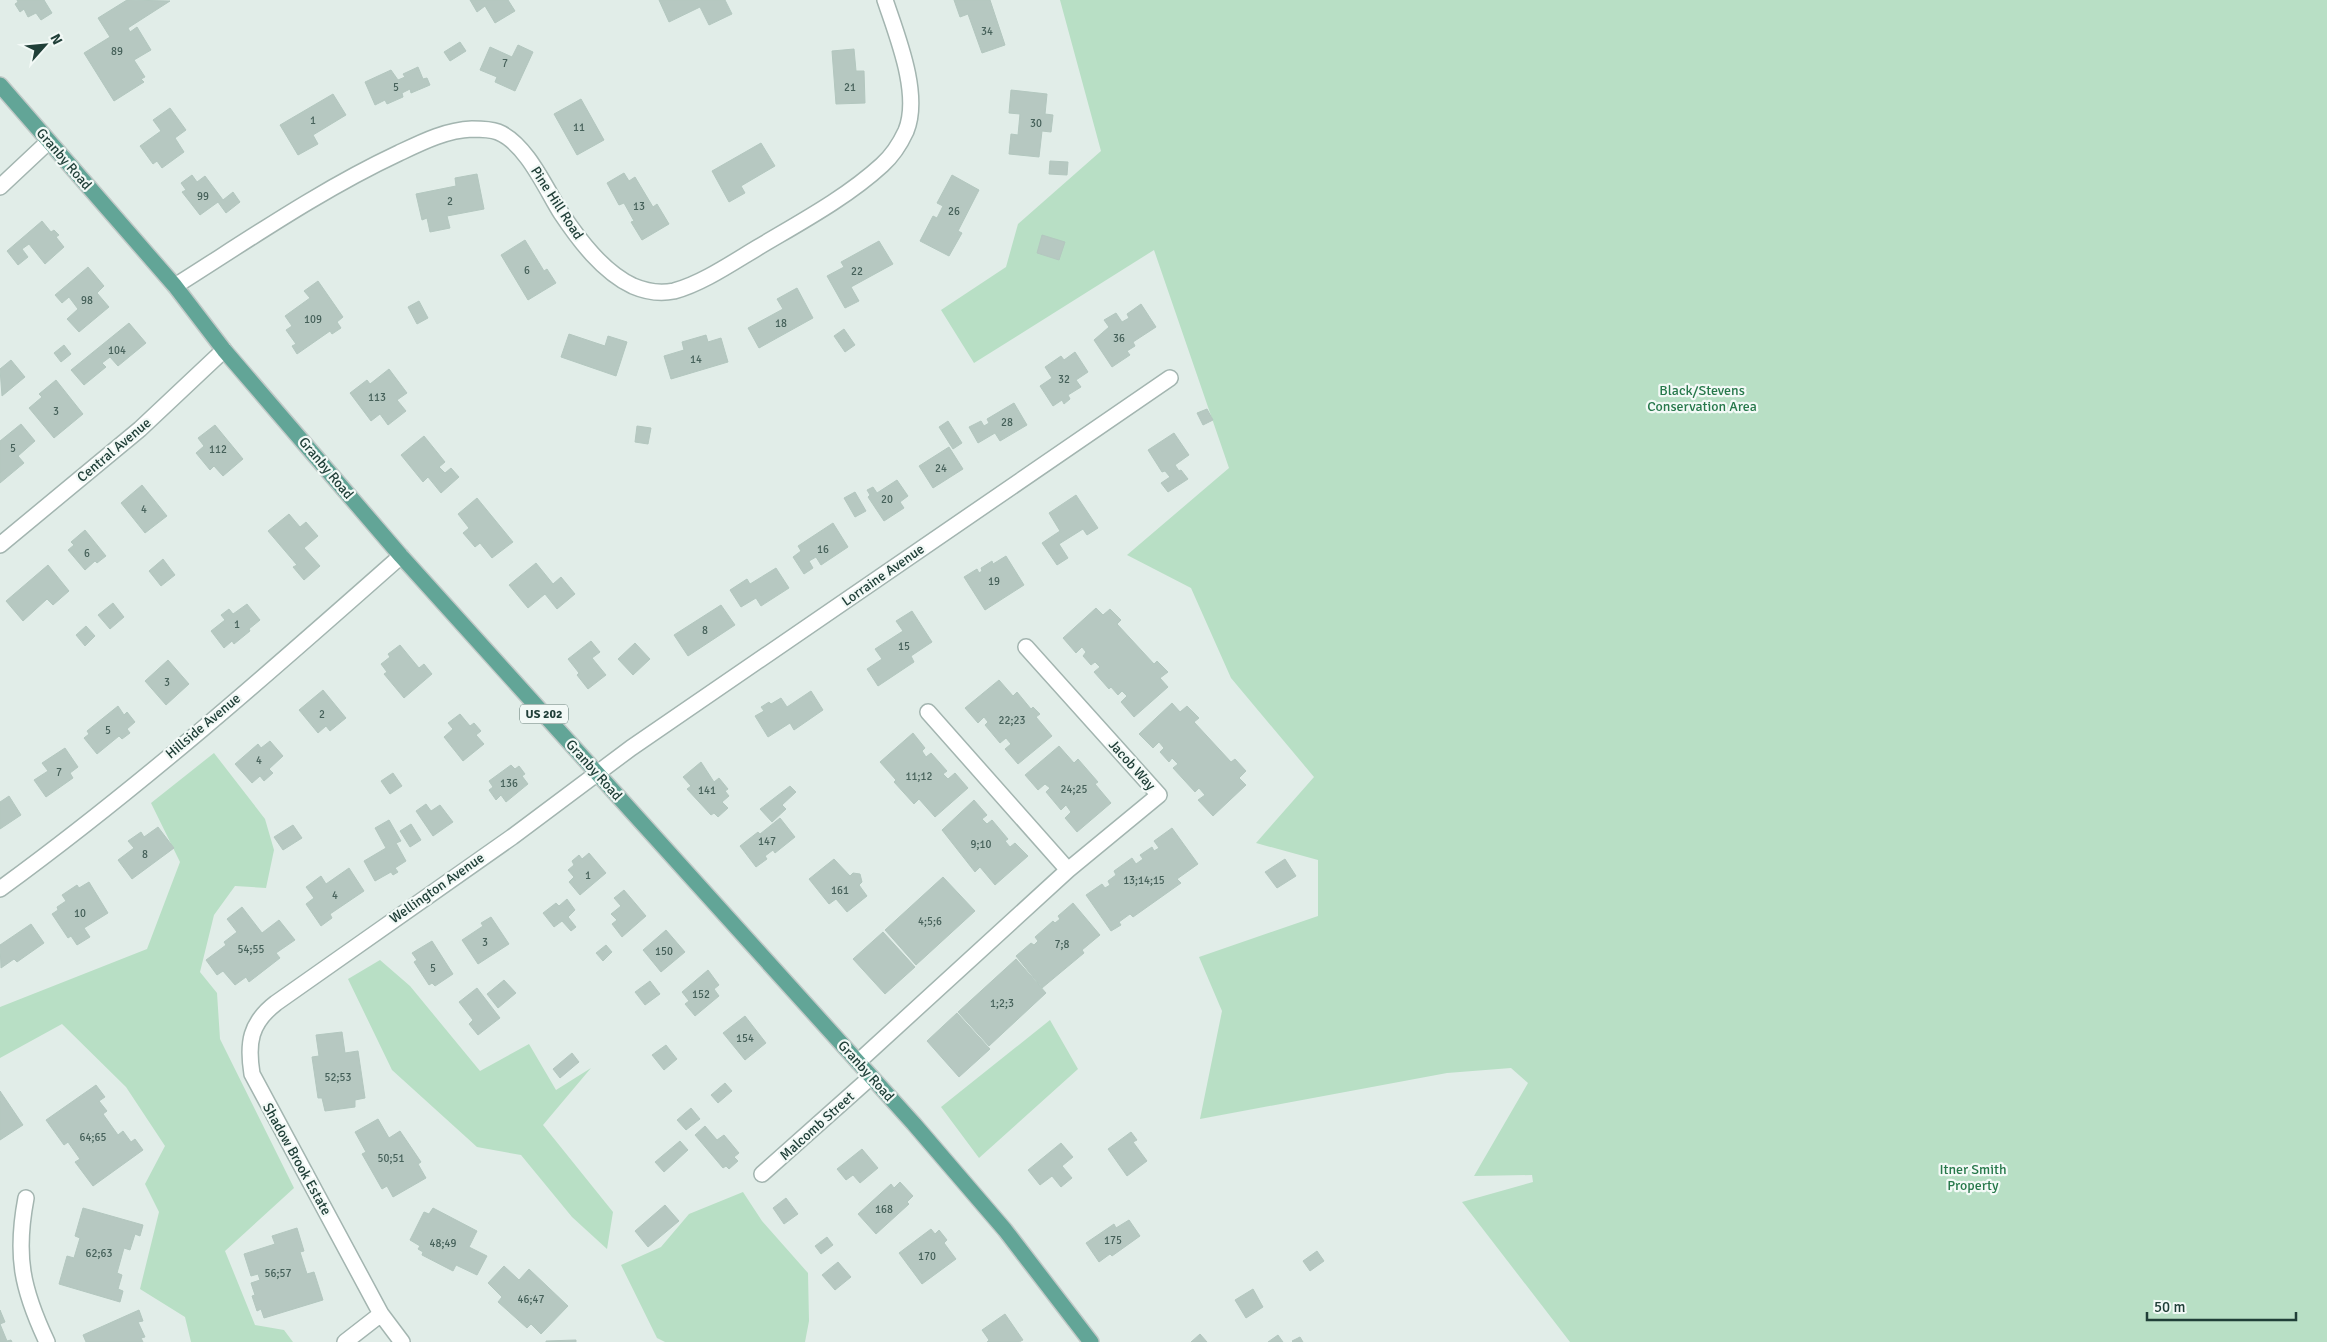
<svg xmlns="http://www.w3.org/2000/svg" width="2327" height="1342" font-family="Signika,sans-serif">
  <style>
    .green { fill: #b8dfc5 }
    .building { fill: #b6c8c1; stroke: #b3c7bf }
    .lines { fill: none; stroke-linecap: round; stroke-linejoin: round }
    .minor-casing { stroke: #a3b5b0; stroke-width: 18 }
    .tertiary-casing { stroke: #a3b5b0; stroke-width: 18 }
    .primary-casing { stroke: #c1c9c7; stroke-width: 18 }
    .minor { stroke: #fff; stroke-width: 15 }
    .tertiary { stroke: #fff; stroke-width: 15 }
    .primary { stroke: #62a597; stroke-width: 15 }
    .labels { text-anchor: middle; dominant-baseline: central; stroke-width: 4.5; stroke-linejoin: round; paint-order: stroke }
    .number-label { font-size: 11px; fill: #46615a }
    .shield { fill: #f2f9f6; stroke: #5f7771; stroke-width: 1 }
    .shield-label { font-size: 12px; font-weight: bold; fill: #203f38 }
    .street-label { font-size: 14px; fill: #203f38; stroke: #f2f9f6 }
    .park-label { font-size: 14px; fill: #27784b; stroke: #f2f9f6 }
  </style>
  <rect width="100%" height="100%" fill="#e1ede8"/>
  <path class="green" d="M1060 0H2327V1342H1570L1462 1202 1533 1182 1532 1175 1474 1176 1528 1083 1511 1068 1447 1073 1200 1119 1222 1011 1199 957 1318 916V860L1256 843 1314 777 1231 678 1191 588 1127 555 1229 468 1154 250 974 363 941 310 1006 267 1018 224 1101 151Z
    M214 753 265 819 274 850 266 888 235 886 214 915 200 972 217 993 220 1039 294 1188 225 1251 255 1325 284 1330 293 1342H191L185 1317 140 1289 159 1212 145 1184 165 1146 126 1087 62 1024 0 1058V1007L147 949 180 862 151 803Z
    M380 960 410 986 480 1071 529 1044 556 1090 591 1068 543 1125 613 1212 607 1249 572 1217 521 1155 477 1147 392 1070 348 979Z
    M1050 1020 1078 1069 979 1158 941 1107Z
    M743 1192 762 1221 808 1273 809 1321 805 1342H665L657 1338 621 1265 661 1247 689 1214Z"/>
  <path class="building" d="M17 0H44L52 13 41 20 36 13 28 17 24 9 20 12 15 4 18 2Z
    M127 0 170 1 128 28 130 32 137 27 151 50 134 60 145 77 141 79 144 82 114 101 84 53 110 37 98 18Z
    M470 0H508L515 11 495 23 485 6 477 12Z
    M659 0H725L732 14 709 25 700 7 669 22Z
    M954 0H990L1005 45 982 53 968 14 960 17Z
    M460 42 466 51 450 61 444 52Z
    M518 45 533 52 515 91 495 82 497 77 480 70 490 47 512 57Z
    M854 49 856 71H864L865 103 836 104 832 51Z
    M418 67 423 79 427 78 430 85 411 93 410 89 402 93 403 97 387 104 385 100 375 105 365 82 391 70 398 80 405 77 403 74Z
    M1011 90 1047 94 1045 114 1053 115 1051 132 1042 131 1039 157 1009 154 1011 134 1018 135 1020 114 1009 113Z
    M333 94 346 115 313 135 318 144 298 155 280 125Z
    M581 99 604 140 577 155 554 114Z
    M170 108 186 130 175 138 184 152 162 168 157 161 153 164 140 146 161 131 153 120Z
    M761 143 775 166 741 186 745 193 729 202 712 171Z
    M1050 161 1068 162 1067 175 1049 174Z
    M624 173 629 181 635 177 653 207 657 204 669 224 642 240 631 222 634 221 624 203 619 205 607 183Z
    M477 174 484 209 447 216 450 228 430 232 427 218 422 220 416 194 456 186 455 178Z
    M192 175 197 182 205 176 223 200 233 192 240 202 226 213 218 202 200 215 182 192 186 190 181 183Z
    M952 175 979 190 958 231 962 233 949 256 920 241 933 216 937 218 943 206 937 203Z
    M42 221 51 232 54 230 59 235 56 237 64 247 45 264 29 244 22 249 28 257 18 265 7 251Z
    M1042 235 1065 242 1059 260 1037 253Z
    M525 240 544 271 547 269 556 283 528 300 501 255Z
    M879 241 893 264 851 287 859 301 845 308 827 276 844 267 841 262Z
    M88 267 104 286 97 293 109 307 79 332 67 319 78 309 69 297 62 303 55 295Z
    M318 281 343 317 337 322 341 328 332 334 330 331 297 354 292 346 296 344 286 330 292 326 285 316 310 298 304 291Z
    M797 288 813 318 759 348 748 328 783 309 777 299Z
    M419 301 428 318 417 324 408 307Z
    M1141 304 1156 327 1133 342 1135 346 1127 351 1130 355 1112 367 1094 340 1109 327 1104 320 1116 313 1122 322 1129 318 1127 314Z
    M129 323 146 343 118 366 110 357 102 363 106 367 84 385 71 370Z
    M844 329 855 345 845 352 834 336Z
    M569 334 605 346 608 336 627 342 616 376 561 357Z
    M706 335 708 342 721 338 728 362 671 379 664 356 684 350 682 342Z
    M64 345 71 354 61 362 54 353Z
    M1075 352 1088 372 1076 380 1081 387 1068 395 1070 399 1064 404 1062 400 1053 406 1040 386 1052 378 1045 367 1061 356 1064 360Z
    M11 360 25 377 2 396 0 369Z
    M389 369 407 393 397 400 406 411 388 425 380 414 371 421 350 393 367 380 370 384Z
    M56 380 83 414 54 438 29 408 42 397 39 394Z
    M1014 403 1027 425 1000 441 995 433 978 443 969 427 981 421 984 426 989 423 987 419Z
    M1207 409 1213 420 1203 425 1197 413Z
    M948 421 962 443 953 449 939 427Z
    M21 424 35 441 18 456 24 463 0 483V441Z
    M215 425 243 459 223 476 214 466 210 470 196 453 204 446 198 438Z
    M637 426 651 428 648 444 635 442Z
    M1174 433 1189 455 1175 465 1179 471 1181 470 1188 479 1168 492 1161 483 1170 477 1165 471 1162 472 1148 450Z
    M424 436 445 462 439 467 445 473 451 468 459 477 441 493 428 477 423 482 401 455Z
    M949 447 963 469 933 488 919 466Z
    M897 480 908 496 900 502 904 508 884 521 868 497 870 495 867 490 873 487 877 493Z
    M142 485 167 516 145 533 121 503Z
    M855 492 866 511 855 517 844 498Z
    M1076 495 1098 528 1087 535 1083 529 1059 544 1068 558 1057 565 1042 543 1060 531 1049 513Z
    M477 498 513 542 492 558 480 543 475 547 463 533 469 528 458 514Z
    M289 514 300 527 306 522 318 536 304 548 320 566 304 580 293 567 297 565 268 531Z
    M833 523 848 547 821 565 816 557 809 561 813 568 804 574 793 557 801 551 798 546Z
    M85 530 106 556 97 563 95 561 85 570 68 550 74 545 71 542Z
    M1006 556 1024 585 985 610 964 577 977 569 979 573 982 571 981 568 992 561 993 564Z
    M163 559 175 575 161 586 149 571Z
    M536 563 553 584 561 577 575 594 557 609 545 594 528 608 509 585Z
    M48 565 69 591 53 605 47 599 23 621 6 601Z
    M776 568 789 588 761 606 756 598 741 607 730 590 747 579 750 584Z
    M113 603 124 617 110 629 98 615Z
    M247 604 260 620 249 629 250 631 234 644 232 641 224 648 211 631 225 620 221 615 229 609 233 614Z
    M721 605 735 625 688 656 674 635Z
    M1096 608 1103 615 1110 609 1121 620 1117 624 1154 664 1157 661 1168 672 1160 678 1168 687 1134 717 1121 702 1127 696 1122 691 1118 695 1111 687 1109 689 1094 672 1100 667 1095 662 1091 665 1083 656 1086 652 1082 647 1076 653 1063 638Z
    M912 611 932 642 911 656 914 662 878 686 867 669 882 659 875 649 903 631 896 621Z
    M86 626 95 636 85 646 76 635Z
    M591 641 600 652 592 658 606 675 588 689 577 675 579 673 568 659Z
    M635 643 650 659 633 675 618 659Z
    M400 645 419 668 424 664 432 674 404 698 384 674 387 672 381 664 390 657 388 654Z
    M168 660 189 684 166 705 145 681Z
    M999 680 1013 696 1017 692 1031 709 1033 707 1040 714 1036 717 1052 736 1018 764 1005 749 1011 744 1006 738 1000 743 985 725 988 722 984 717 978 723 965 708Z
    M323 690 346 718 330 731 326 726 318 733 299 710Z
    M811 691 823 710 794 730 790 723 768 737 755 716 764 711 761 707 769 702 771 704 781 698 787 707Z
    M1172 703 1180 712 1187 706 1199 718 1194 722 1231 762 1235 759 1246 771 1239 778 1246 785 1213 816 1198 800 1205 795 1199 788 1195 792 1173 768 1178 764 1172 758 1169 762 1160 752 1164 748 1159 742 1153 748 1139 734Z
    M118 706 124 715 127 712 135 722 127 729 130 733 122 739 119 736 97 754 84 738 89 734 87 731Z
    M460 714 470 726 474 723 481 731 476 735 484 744 463 761 444 737 453 729 448 723Z
    M913 733 925 748 922 751 926 757 931 753 947 771 943 774 948 779 955 773 968 788 935 817 919 799 914 804 894 782 896 780 880 762Z
    M270 741 283 756 269 769 273 773 264 781 260 776 252 783 235 764 258 744 261 748Z
    M1059 746 1074 763 1078 759 1098 782 1095 784 1111 803 1077 832 1065 818 1071 812 1066 805 1061 810 1046 792 1050 788 1045 784 1038 790 1025 775Z
    M65 748 78 767 70 773 73 778 46 797 34 780 48 771 42 763Z
    M701 762 714 782 719 778 728 789 725 791 729 796 722 802 728 808 718 817 714 813 711 815 687 789 691 786 683 777Z
    M511 765 515 769 519 766 525 774 522 776 528 784 506 802 501 795 496 800 489 790 493 787 489 781Z
    M393 773 402 786 390 794 381 781Z
    M790 786 796 792 782 805 786 809 772 822 760 809Z
    M9 796 21 815 0 829V802Z
    M974 800 987 815 982 819 987 824 992 820 1008 839 1005 841 1010 847 1015 843 1028 856 995 885 980 867 975 872 942 830Z
    M426 804 431 811 440 805 453 822 433 836 416 811Z
    M780 818 795 837 775 853 773 850 765 856 767 859 756 867 740 846 758 832 760 834Z
    M389 820 401 841 396 843 406 861 395 868 398 872 393 875 391 872 375 881 364 861 386 848 375 828Z
    M411 824 421 840 410 847 400 831Z
    M293 825 302 838 283 850 274 837Z
    M158 827 174 848 132 879 118 860 134 848 128 841 141 832 144 837Z
    M1172 828 1198 864 1177 879 1181 883 1133 917 1130 914 1119 922 1121 925 1111 931 1086 895 1102 884 1105 888 1110 885 1108 881 1116 875 1114 871 1132 858 1136 864 1143 859 1140 855 1152 847 1154 851 1159 848 1154 841Z
    M589 853 606 873 580 895 569 882 574 877 568 870 574 865 572 861 579 855 582 859Z
    M834 859 850 876 853 873 860 874 862 882 859 885 867 896 847 912 836 899 829 904 809 879Z
    M1285 859 1296 876 1277 888 1265 872Z
    M349 868 364 891 330 914 332 918 321 926 306 904 314 898 306 887 321 876 326 884Z
    M943 877 975 911 916 965 885 930Z
    M89 882 108 913 84 928 90 937 77 945 71 936 68 938 52 914 58 910 57 907 66 901 62 895 77 885 79 888Z
    M624 890 646 916 622 937 612 924 617 920 611 914 621 906 614 898Z
    M567 899 575 910 568 917 576 927 571 931 562 921 554 927 543 913 556 903 559 906Z
    M1073 903 1100 935 1082 950 1084 953 1042 988 1016 956 1031 943 1034 945 1038 941 1035 937 1053 921 1055 923 1060 919 1058 916Z
    M242 907 262 933 279 920 295 940 276 953 280 958 249 982 246 977 235 985 223 971 217 975 206 960 226 945 224 942 237 932 227 919Z
    M491 917 509 944 478 964 462 940 483 926 481 923Z
    M31 924 44 943 17 962 14 959 1 968 0 945Z
    M666 930 685 952 661 972 643 950Z
    M883 932 915 967 885 994 853 959Z
    M432 941 453 974 435 986 432 983 429 985 414 962 417 960 412 953Z
    M606 945 612 952 603 961 596 953Z
    M1016 959 1046 993 989 1046 958 1012Z
    M708 970 719 985 714 989 719 996 695 1016 685 1004 689 1001 682 992Z
    M504 980 516 993 498 1008 487 994Z
    M650 981 660 994 645 1005 635 992Z
    M477 988 500 1018 478 1035 469 1024 473 1020 459 1002Z
    M957 1013 990 1049 959 1077 927 1041Z
    M745 1016 766 1043 745 1060 723 1033Z
    M342 1032 345 1053 358 1051 365 1098 355 1100V1107L325 1111 322 1098H318L312 1057 319 1056 316 1035Z
    M666 1045 677 1059 664 1070 652 1055Z
    M572 1053 579 1062 560 1078 553 1069Z
    M725 1083 732 1091 718 1103 711 1095Z
    M96 1085 105 1097 99 1101 107 1111 103 1114 118 1135 123 1131 131 1142 135 1139 143 1150 93 1186 75 1162 80 1159 68 1142 64 1145 46 1120Z
    M0 1091 23 1125 0 1140Z
    M691 1108 700 1119 686 1130 677 1120Z
    M378 1119 389 1138 400 1131 421 1162 418 1164 426 1178 393 1197 387 1186 382 1189 362 1154 366 1152 355 1132Z
    M705 1126 717 1140 724 1135 739 1153 734 1157 738 1161 729 1169 726 1166 723 1168 695 1135Z
    M1131 1132 1137 1140 1133 1142 1147 1161 1127 1176 1108 1149Z
    M680 1141 688 1150 664 1172 655 1162Z
    M1061 1143 1073 1157 1062 1166 1072 1178 1061 1187 1052 1176 1040 1185 1028 1170Z
    M862 1149 878 1168 860 1183 853 1175 846 1180 837 1169Z
    M900 1182 913 1196 907 1202 909 1204 876 1234 858 1214 891 1184 894 1188Z
    M786 1198 798 1214 784 1224 773 1208Z
    M665 1205 679 1221 648 1247 635 1231Z
    M83 1208 143 1225 140 1236 135 1234 130 1250 124 1248 117 1273 122 1275 118 1289 123 1291 120 1302 59 1284 67 1256 74 1258 80 1238 75 1236Z
    M433 1208 477 1231 469 1247 487 1256 477 1275 456 1265 453 1271 422 1255 423 1252 418 1249 420 1246 410 1240 424 1212 429 1214Z
    M1129 1220 1140 1236 1112 1256 1110 1254 1099 1262 1086 1243 1114 1224 1116 1228Z
    M297 1228 304 1251 300 1252 307 1274 314 1272 323 1300 264 1318 261 1309 257 1311 252 1296 255 1295 251 1283 260 1280 258 1274 251 1276 244 1254 275 1244 272 1236Z
    M931 1229 935 1234 939 1230 947 1240 944 1243 956 1259 922 1284 899 1253Z
    M827 1237 833 1245 821 1254 815 1246Z
    M1317 1251 1324 1261 1310 1271 1303 1261Z
    M838 1262 851 1277 835 1290 822 1275Z
    M504 1266 519 1280 529 1269 568 1306 541 1334 531 1324 527 1328 498 1302 502 1297 488 1283Z
    M1253 1289 1263 1307 1246 1318 1235 1300Z
    M0 1310 5 1322 0 1324 7 1341 11 1340 12 1342H0Z
    M139 1310 143 1321 138 1322 145 1337 141 1338 143 1342H86L83 1335Z
    M1005 1314 1023 1340 1019 1342H987L989 1340 982 1330Z
    M1200 1334 1207 1342H1191Z
    M1278 1335 1283 1342H1268Z
    M1300 1337 1303 1342H1293L1292 1341Z
    M576 1340V1342H546V1341Z"/>
  <g class="lines">
    <g class="minor-casing">
      <path id="minor" d="M0 187 48 142
        M175 286C248 240 320 190 399 153 422 142 446 130 472 129 480 129 490 129 498 132 526 143 546 189 561 213 579 240 603 272 633 286 647 292 659 294 674 291 701 284 732 263 757 248 799 223 846 198 882 165 892 156 900 144 906 131 921 94 897 36 885 0
        M0 545 140 429 224 350
        M928 712 1068 870
        M858 1062 1068 870 1159 795 1026 647
        M762 1174 871 1077
        M26 1198C15 1256 22 1289 47 1342
        M345 1342 381 1314
        M402 1342 381 1314 252 1074C247 1043 250 1023 276 1003L512 837 631 748 1170 378"/>
    </g>
    <g class="tertiary-casing">
      <path id="tertiary" d="M0 889C140 787 271 671 401 556"/>
    </g>
    <g class="primary-casing">
      <path id="primary" d="M0 85 175 286 224 350 401 556 914 1124 1005 1230 1091 1342"/>
    </g>
    <use href="#minor" class="minor"/>
    <use href="#tertiary" class="tertiary"/>
    <use href="#primary" class="primary"/>
  </g>
  <g class="labels">
    <g class="number-label">
      <text x="987" y="31">34</text>
      <text x="117" y="51">89</text>
      <text x="505" y="63">7</text>
      <text x="396" y="87">5</text>
      <text x="850" y="87">21</text>
      <text x="313" y="120">1</text>
      <text x="1036" y="123">30</text>
      <text x="579" y="127">11</text>
      <text x="203" y="196">99</text>
      <text x="450" y="201">2</text>
      <text x="639" y="206">13</text>
      <text x="954" y="211">26</text>
      <text x="527" y="270">6</text>
      <text x="857" y="271">22</text>
      <text x="87" y="300">98</text>
      <text x="313" y="319">109</text>
      <text x="781" y="323">18</text>
      <text x="1119" y="338">36</text>
      <text x="117" y="350">104</text>
      <text x="696" y="359">14</text>
      <text x="1064" y="379">32</text>
      <text x="377" y="397">113</text>
      <text x="56" y="411">3</text>
      <text x="1007" y="422">28</text>
      <text x="13" y="448">5</text>
      <text x="218" y="449">112</text>
      <text x="941" y="468">24</text>
      <text x="887" y="499">20</text>
      <text x="144" y="509">4</text>
      <text x="823" y="549">16</text>
      <text x="87" y="553">6</text>
      <text x="994" y="581">19</text>
      <text x="237" y="624">1</text>
      <text x="705" y="630">8</text>
      <text x="904" y="646">15</text>
      <text x="167" y="682">3</text>
      <text x="322" y="714">2</text>
      <text x="1012" y="720">22;23</text>
      <text x="108" y="730">5</text>
      <text x="259" y="760">4</text>
      <text x="59" y="772">7</text>
      <text x="919" y="776">11;12</text>
      <text x="509" y="783">136</text>
      <text x="1074" y="789">24;25</text>
      <text x="707" y="790">141</text>
      <text x="767" y="841">147</text>
      <text x="981" y="844">9;10</text>
      <text x="145" y="854">8</text>
      <text x="588" y="875">1</text>
      <text x="1144" y="880">13;14;15</text>
      <text x="840" y="890">161</text>
      <text x="335" y="895">4</text>
      <text x="80" y="913">10</text>
      <text x="930" y="921">4;5;6</text>
      <text x="485" y="942">3</text>
      <text x="1062" y="944">7;8</text>
      <text x="251" y="949">54;55</text>
      <text x="664" y="951">150</text>
      <text x="433" y="968">5</text>
      <text x="701" y="994">152</text>
      <text x="1002" y="1003">1;2;3</text>
      <text x="745" y="1038">154</text>
      <text x="338" y="1077">52;53</text>
      <text x="93" y="1137">64;65</text>
      <text x="391" y="1158">50;51</text>
      <text x="884" y="1209">168</text>
      <text x="1113" y="1240">175</text>
      <text x="443" y="1243">48;49</text>
      <text x="99" y="1253">62;63</text>
      <text x="927" y="1256">170</text>
      <text x="278" y="1273">56;57</text>
      <text x="531" y="1299">46;47</text>
    </g>
    <rect class="shield" x="520" y="704.5" width="48" height="19" rx="4"/>
    <g class="shield-label">
      <text x="544" y="714">US 202</text>
    </g>
    <g class="street-label">
      <text transform="translate(64 159) rotate(49)">Granby Road</text>
      <text transform="translate(557 203) rotate(57)">Pine Hill Road</text>
      <text transform="translate(114 450) rotate(-40)">Central Avenue</text>
      <text transform="translate(326 468) rotate(50)">Granby Road</text>
      <text transform="translate(883 575) rotate(-35)">Lorraine Avenue</text>
      <text transform="translate(203 726) rotate(-40)">Hillside Avenue</text>
      <text transform="translate(1132 765) rotate(48)">Jacob Way</text>
      <text transform="translate(594 770) rotate(48)">Granby Road</text>
      <text transform="translate(437 888) rotate(-35)">Wellington Avenue</text>
      <text transform="translate(866 1071) rotate(48)">Granby Road</text>
      <text transform="translate(817 1126) rotate(-42)">Malcomb Street</text>
      <text transform="translate(297 1159) rotate(61)">Shadow Brook Estate</text>
    </g>
    <g class="park-label">
      <text x="1702" y="390">Black/Stevens<tspan x="1702" dy="16">Conservation Area</tspan></text>
      <text x="1973" y="1169">Itner Smith<tspan x="1973" dy="16">Property</tspan></text>
    </g>
  </g>
  <g transform="translate(45 45) rotate(63)" stroke="#f2f9f6" stroke-width="4" paint-order="stroke">
  <path d="M0-4L9 19L0 12L-9 19Z" fill="#203f38"/>
  <text y="-8" font-size="14" font-weight="bold" text-anchor="middle" fill="#203f38">N</text>
  </g>
  <path d="M2147 1312v8h149v-8" fill="none" stroke="#203f38" stroke-width="2.5"/>
  <text x="2154" y="1312" font-size="15" fill="#203f38" stroke="#f2f9f6" stroke-width="4" paint-order="stroke">50 m</text>
</svg>
